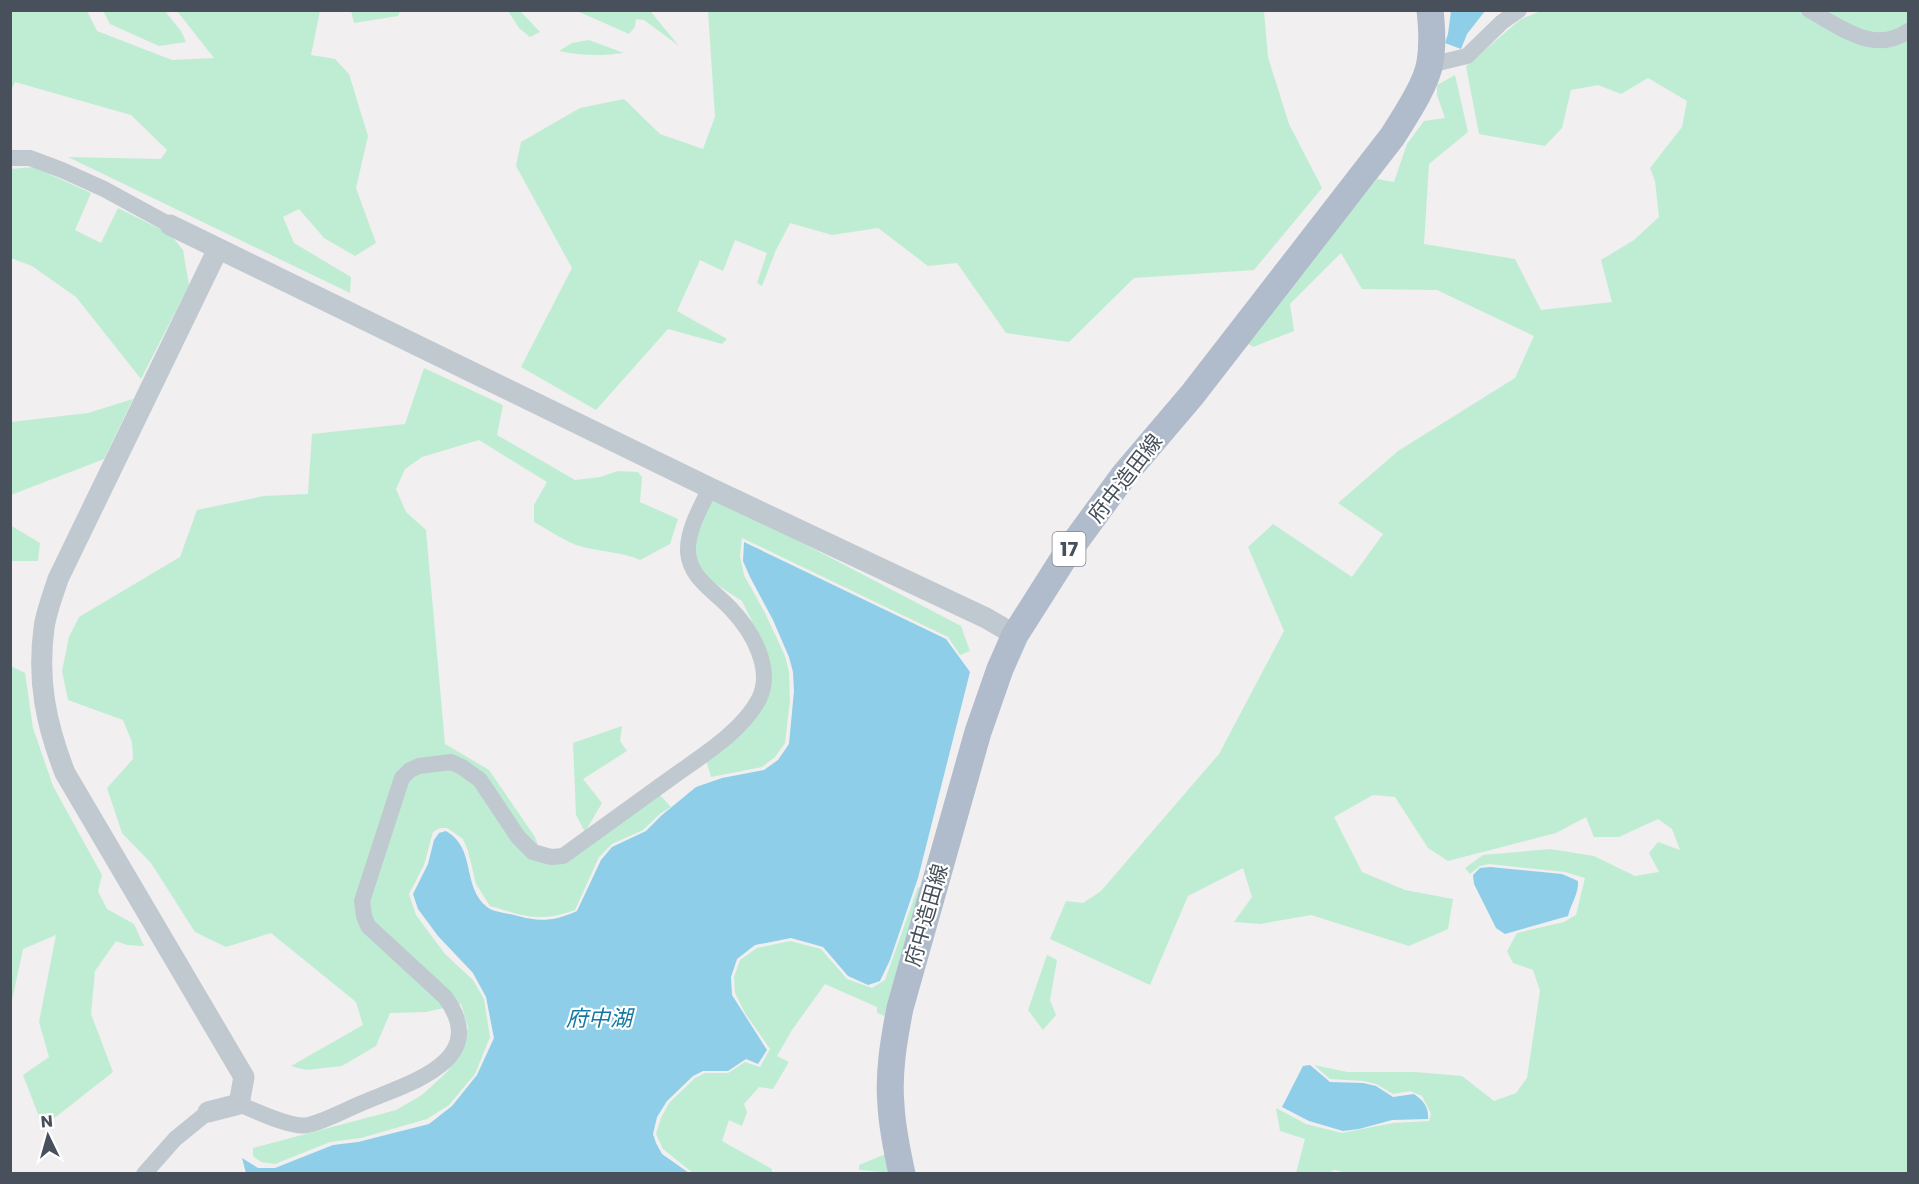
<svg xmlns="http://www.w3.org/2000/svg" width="1919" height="1184" font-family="Poppins,'Noto Sans JP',sans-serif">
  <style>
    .green { fill: #bfedd4 }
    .water { fill: #8ecee8 }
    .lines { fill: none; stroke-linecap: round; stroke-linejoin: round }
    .minor { stroke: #c0c8d0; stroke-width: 16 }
    .tertiary { stroke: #c0c8d0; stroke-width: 21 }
    .primary { stroke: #b0bccc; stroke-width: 27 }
    .labels { text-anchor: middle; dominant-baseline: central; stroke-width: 4.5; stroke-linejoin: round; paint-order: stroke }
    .shield { fill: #fff; stroke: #7f848c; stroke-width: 1.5 }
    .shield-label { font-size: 20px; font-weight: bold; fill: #48505b }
    .street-label { font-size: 21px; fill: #48505b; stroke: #fff }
    .water-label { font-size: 22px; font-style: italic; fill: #1379a3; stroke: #fff }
  </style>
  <rect width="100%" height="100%" fill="#f1efef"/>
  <path class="green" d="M11 10 87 11 97 31 172 60 214 58 177 11H320L311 55 335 59 349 74 368 136 356 188 376 243 355 256 324 238 299 209 283 217 294 243 351 277 350 293 68 157 161 159 167 150 131 115 15 82 11 91Z
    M639 10 651 12 679 46 644 20 636 19 635 27 629 34 577 11Z
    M1793 10 1797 12 1799 10 1908 11V1173L1354 1174 1334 1170 1328 1173H1296L1305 1139 1280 1131 1276 1108 1306 1124 1342 1133 1393 1123 1429 1121 1431 1114 1422 1096 1410 1091 1393 1094 1376 1084 1364 1081 1330 1079 1314 1065 1347 1072H1415L1462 1076 1494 1101 1516 1093 1527 1078 1540 991 1533 970 1513 963 1507 951 1517 933 1564 922 1576 915 1585 878 1565 872 1489 864 1480 866 1470 874 1465 868 1483 855 1550 849 1594 856 1635 876 1659 872 1649 853 1658 842 1680 850 1672 829 1658 819 1619 837H1594L1586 817 1556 833 1448 861 1428 848 1395 797 1373 795 1334 817 1362 872 1405 890 1453 899 1448 929 1409 946 1311 915 1260 924 1234 922 1252 897 1243 868 1188 896 1150 985 1050 939 1066 901 1083 903 1101 891 1219 754 1284 631 1248 547 1273 524 1352 577 1383 534 1338 503 1398 451 1515 378 1534 336 1437 290 1362 289 1341 253 1290 304 1294 331 1253 347 1247 343 1377 179 1394 182 1407 144 1424 121 1445 118 1437 95V85L1455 75 1468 132 1429 164 1424 244 1515 259 1541 310 1612 302 1601 260 1634 240 1659 217 1655 181 1650 168 1682 127 1687 101 1648 78 1621 94 1598 85 1571 90 1562 128 1545 146 1479 134 1466 66 1521 19 1541 11Z
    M103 11H165L181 31 186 42 159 46 110 24Z
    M351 11V10L400 11 398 16 354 23Z
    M508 11H520L540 32 530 37 519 28Z
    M1264 11 1268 57 1289 124 1322 188 1254 270 1134 278 1069 342 1006 333 957 263 928 266 878 228 832 235 790 223 776 250 762 286 757 283 767 253 735 240 723 271 700 260 677 311 727 339 722 344 668 329 596 410 521 367 572 268 516 166 521 142 580 108 624 99 660 134 703 149 715 117 708 11Z
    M589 40 624 53C602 56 581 56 559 51L572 43Z
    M34 167 91 193 75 230 101 243 118 208 170 234 183 250 189 285 141 379 76 297 32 266 11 258 10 169Z
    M424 368 503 405 497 435 575 480 600 477 618 471 638 472 642 477 640 502 678 519 670 544 640 560C620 551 597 552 576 545 561 539 547 529 534 522V505L547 482 479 440 422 457 405 469 396 489 406 512 426 530 445 744 489 770 535 837 543 859 658 793 671 807 661 813 643 830 612 844 599 857 575 910C538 923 526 916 490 906L476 884 468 851 463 839 447 828H440L433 832 424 865 409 894 416 915 445 954 473 980 484 999 490 1037 475 1074 449 1105 427 1119 361 1138 330 1142 275 1164 261 1162 253 1156V1148L396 1110 422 1095 447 1072 459 1054 468 1027 461 1004 426 1012 390 1013 376 1046 342 1066 306 1070 291 1066 363 1025 356 1002 271 933 226 947 195 932 151 863 122 833 107 788 133 759 132 742 123 720 68 700 62 671 69 637 79 617 180 557 197 510 264 496 308 494 312 434 405 424Z
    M133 399 104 459 11 495V422L88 413Z
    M711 495 961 626 970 651 960 655 948 637 742 538 740 556 744 575 765 613 785 656 789 672 790 700 785 743 775 757 762 767 711 777 706 760 753 719 767 652 742 601 702 575 694 549 697 531Z
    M10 525 40 543 38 561H11Z
    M11 666 25 673 33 728 53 786 102 875 98 891 107 909 134 924 144 946 127 945 116 941 95 971 91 1014 113 1072 43 1127 23 1075 49 1057 39 1022 56 935 23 949 11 1005Z
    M622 726 620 741 627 751 583 779 602 803 585 832 576 815 573 743Z
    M918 887 922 888 890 1018 877 1013V1007L825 984 792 1030 777 1056 789 1062 773 1089 759 1087 744 1104 747 1112 742 1126 729 1120 722 1141 772 1169V1173H693L663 1149 656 1134 661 1118 669 1103 695 1078 705 1073H728L745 1062 760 1067 770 1049 745 1013 735 993 734 977 740 960 757 948 790 941 821 949 847 979 872 988 885 980Z
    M1047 955 1057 960 1050 1000 1056 1015 1043 1030 1028 1010Z
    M888 1153 893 1173 859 1170V1165Z"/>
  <path class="water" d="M1451 11H1485L1467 34 1461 49 1445 43 1448 34Z
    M744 542 946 639 970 672 918 878 890 960 880 981 868 985 848 976 823 947 791 938 755 945 737 959 731 977 732 995 767 1050 758 1064 746 1059 728 1071H703L693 1076 667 1101 657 1117 653 1134 656 1143 662 1154 689 1173H246L242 1158 258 1168H275L333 1145 358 1142 429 1124 452 1106 477 1075 494 1038 486 997 473 973 438 936 418 909 413 894 428 864 434 840 439 833 446 831C477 849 461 886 487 907 493 912 506 913 514 915 539 922 552 922 577 911L601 860 612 847 646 831 662 815 696 787 722 778 764 770 778 760 789 744 794 691 793 672 789 657 773 620 750 577 743 561Z
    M1490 867 1562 874 1578 881C1579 893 1571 904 1568 916L1505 934 1496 928 1474 884 1473 875 1480 868Z
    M1310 1065 1330 1082 1363 1083 1376 1086 1393 1097 1414 1094C1423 1100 1429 1107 1428 1119L1392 1120 1359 1129 1343 1131 1309 1121 1282 1107 1303 1066Z"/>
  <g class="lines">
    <path class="minor" d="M1809 10C1841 27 1874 55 1908 31
      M1430 65 1467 56 1502 22 1519 10
      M10 158H30L62 170 104 189 170 225
      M239 1104C253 1110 293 1129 308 1125 324 1122 351 1107 367 1101 412 1082 491 1060 445 997L368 926 364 916 362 901 402 778 410 770 419 766 451 762 462 767 480 780 518 837 533 852 551 857 563 856C599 830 635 804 671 778 700 757 742 732 759 699 774 669 752 631 731 609 715 591 690 579 688 552 687 530 701 507 710 488
      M144 1174 175 1139 208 1112"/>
    <path class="tertiary" d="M170 225 710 488 986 618 1015 635
      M208 1112 239 1104 244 1077 65 773C46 724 37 681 44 628 46 612 53 595 58 579L218 249"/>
    <path class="primary" d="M902 1174C897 1151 892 1128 891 1105 888 1073 894 1039 900 1008L978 732 1000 669 1015 635 1067 553 1124 475 1192 395 1392 137C1404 118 1427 84 1430 62 1433 45 1432 28 1430 10"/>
  </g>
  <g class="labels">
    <rect class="shield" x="1052.5" y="532" width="33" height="34" rx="4.5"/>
    <g class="shield-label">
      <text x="1069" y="549">17</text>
    </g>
    <g class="street-label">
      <text transform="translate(1125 478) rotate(-52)">府中造田線</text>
      <text transform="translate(926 915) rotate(-74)">府中造田線</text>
    </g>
    <g class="water-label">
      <text x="599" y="1018">府中湖</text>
    </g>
  </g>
  <rect width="1919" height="1184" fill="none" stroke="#48505b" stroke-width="24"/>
  <g transform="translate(48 1136) rotate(355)" stroke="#ffffff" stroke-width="4.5" paint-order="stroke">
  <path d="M0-4.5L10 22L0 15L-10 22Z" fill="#48505b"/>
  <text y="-9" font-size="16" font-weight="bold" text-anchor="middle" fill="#48505b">N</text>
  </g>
</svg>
